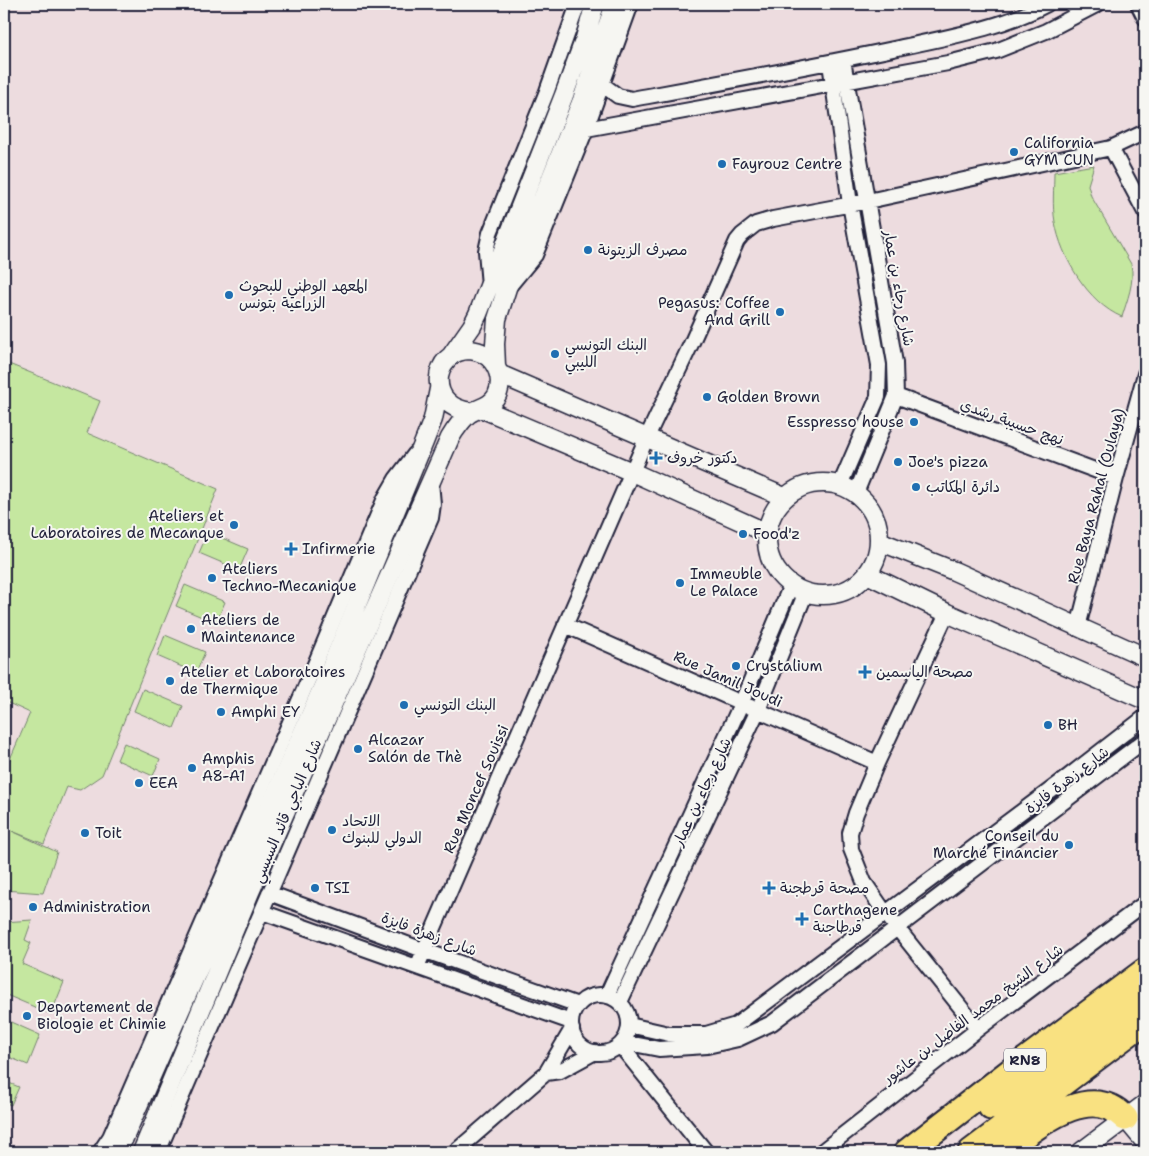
<svg xmlns="http://www.w3.org/2000/svg" width="1149" height="1156" font-family="'Shantell Sans','Playpen Sans Arabic',sans-serif">
  <style>
    .green { fill: #c5e7a0; stroke: #74846e }
    .lines { fill: none; stroke-linecap: round; stroke-linejoin: round }
    .minor-casing { stroke: #22223b; stroke-width: 18 }
    .tertiary-casing { stroke: #22223b; stroke-width: 21 }
    .motorway-casing { stroke: #22223b; stroke-width: 29 }
    .minor { stroke: #f6f6f2; stroke-width: 14 }
    .tertiary { stroke: #f6f6f2; stroke-width: 18 }
    .motorway { stroke: #f9e181; stroke-width: 25 }
    .poi-dot { fill: #1f6fb2; stroke: #f6f6f2; stroke-width: 2 }
    .labels { text-anchor: middle; dominant-baseline: central; stroke-width: 4; stroke-linejoin: round; paint-order: stroke }
    .shield { fill: #f6f6f2; stroke: #626272; stroke-width: 1 }
    .shield-label { font-size: 14px; font-weight: bold; fill: #22223b }
    .poi-label { font-size: 15px; fill: #22223b; stroke: #f6f6f2; text-anchor: start }
    .street-label { font-size: 15px; fill: #22223b; stroke: #f6f6f2 }
  </style>
  <rect width="100%" height="100%" fill="#eddcdf"/>
  <filter id="ink" filterUnits="userSpaceOnUse"><feTurbulence type="fractalNoise" baseFrequency=".02" numOctaves="2"/><feDisplacementMap in="SourceGraphic" scale="10" xChannelSelector="R" yChannelSelector="G"/><feConvolveMatrix kernelMatrix="1 2 1 2 8 2 1 2 1" color-interpolation-filters="sRGB"/></filter>
  <g filter="url(#ink)">
    <path class="green" d="M1094 165 1088 185 1091 196 1131 264C1135 282 1127 300 1122 317 1088 303 1061 257 1055 222 1052 206 1054 188 1054 172Z
      M4 362 100 401 87 433 218 489 102 775 80 790 67 787 44 844 12 831 57 852 43 893 4 890V773L30 713 4 701Z
      M208 532 248 549 239 570 199 553Z
      M185 585 225 602 216 623 176 606Z
      M165 635 205 652 196 673 157 656Z
      M143 689 183 706 174 728 134 711Z
      M124 743 160 759 153 776 117 760Z
      M32 920 25 940 31 943 22 964 64 982 51 1014 4 994V922Z
      M4 1019 40 1035 28 1065 4 1055Z
      M4 1081 19 1087 11 1105 4 1102Z"/>
    <g class="lines">
      <g class="minor-casing">
        <path id="minor" d="M1138 4 1145 18
          M843 60 895 363 896 396 856 493
          M830 63 850 204 879 365 878 397 840 485
          M603 85 618 96 632 99C720 83 809 67 898 48 948 37 1002 28 1047 4
          M586 129 948 63 996 51 1046 31 1098 4
          M1111 148 1145 212
          M511 284 535 255 586 129 631 4
          M489 285 486 251 490 233 547 91 578 4
          M896 396 1116 478
          M947 613 877 763 856 813 850 833 851 849 864 882 886 914 978 1029
          M565 625 877 763
          M1078 627 1116 478 1145 374
          M269 893 423 950 578 1005
          M262 912 571 1022
          M417 967 647 437 692 342 737 241 742 235 756 224 773 219 868 201 1097 151 1111 148 1145 132
          M607 995 741 704 791 585
          M571 1024a29 29 0 1 1 58 0a29 29 0 1 1-58 0Z
          M620 1002 758 710 806 592
          M629 1025 669 1034H706L736 1025 1065 779 1145 717
          M623 1042 659 1049 707 1046 738 1039 772 1023 1145 740
          M620 1045 706 1152
          M546 1073 560 1071 595 1052
          M100 1152 110 1137 313 669 385 498 396 479 415 454
          M158 1152 431 518 433 504 431 482
          M455 1152 546 1073 572 1029
          M821 1152 978 1029 1145 903"/>
      </g>
      <g class="tertiary-casing">
        <path id="tertiary" d="M451 356 472 326 478 314 564 95 585 38 595 4
          M496 366 495 344 497 319 507 288 582 100 615 4
          M499 374 784 497
          M483 409 632 472 767 533
          M767 539a56 56 0 1 1 112 0a56 56 0 1 1-112 0Z
          M879 541 954 571 1145 657
          M867 574 947 613 1145 700
          M1125 1118 1145 1142
          M115 1152 123 1140 324 684 424 442 433 419 439 389
          M142 1152 250 892 450 438C454 431 465 415 472 412 482 407 491 406 497 395 502 384 500 372 493 362 488 355 479 351 470 350 431 350 425 408 472 412
          M1081 1152 1145 1104"/>
      </g>
      <g class="motorway-casing">
        <path id="motorway" d="M991 1107 1145 996
          M907 1152 1011 1071 1145 971
          M971 1152 1145 1021
          M1001 1152C1033 1130 1088 1079 1125 1118"/>
      </g>
      <use href="#minor" class="minor"/>
      <use href="#tertiary" class="tertiary"/>
      <use href="#motorway" class="motorway"/>
    </g>
  </g>
  <g class="poi-dot">
    <circle cx="1014" cy="152" r="5"/>
    <circle cx="722" cy="164" r="5"/>
    <circle cx="588" cy="250" r="5"/>
    <circle cx="229" cy="295" r="5"/>
    <circle cx="780" cy="312" r="5"/>
    <circle cx="555" cy="354" r="5"/>
    <circle cx="707" cy="397" r="5"/>
    <circle cx="914" cy="422" r="5"/>
    <path d="M653.5 450.5h5v5h5v5h-5v5h-5v-5h-5v-5h5z"/>
    <circle cx="898" cy="462" r="5"/>
    <circle cx="916" cy="487" r="5"/>
    <circle cx="234" cy="525" r="5"/>
    <circle cx="743" cy="534" r="5"/>
    <path d="M288.5 541.5h5v5h5v5h-5v5h-5v-5h-5v-5h5z"/>
    <circle cx="212" cy="578" r="5"/>
    <circle cx="680" cy="583" r="5"/>
    <circle cx="191" cy="629" r="5"/>
    <circle cx="736" cy="666" r="5"/>
    <path d="M862.5 664.5h5v5h5v5h-5v5h-5v-5h-5v-5h5z"/>
    <circle cx="170" cy="681" r="5"/>
    <circle cx="404" cy="705" r="5"/>
    <circle cx="221" cy="712" r="5"/>
    <circle cx="1048" cy="725" r="5"/>
    <circle cx="358" cy="749" r="5"/>
    <circle cx="192" cy="768" r="5"/>
    <circle cx="139" cy="783" r="5"/>
    <circle cx="332" cy="830" r="5"/>
    <circle cx="85" cy="833" r="5"/>
    <circle cx="1069" cy="845" r="5"/>
    <circle cx="315" cy="888" r="5"/>
    <path d="M766.5 880.5h5v5h5v5h-5v5h-5v-5h-5v-5h5z"/>
    <circle cx="33" cy="907" r="5"/>
    <path d="M799.5 911.5h5v5h5v5h-5v5h-5v-5h-5v-5h5z"/>
    <circle cx="27" cy="1016" r="5"/>
  </g>
  <g class="labels">
    <rect class="shield" x="1004" y="1048.5" width="42" height="23" rx="4"/>
    <g class="shield-label">
      <text x="1025" y="1060">RN8</text>
    </g>
    <g class="poi-label">
      <text x="1024" y="143">California<tspan x="1024" dy="17">GYM CUN</tspan></text>
      <text x="732" y="164">Fayrouz Centre</text>
      <text x="598" y="250">مصرف الزيتونة</text>
      <text x="239" y="286">المعهد الوطني للبحوث<tspan x="239" dy="17">الزراعية بتونس</tspan></text>
      <text x="770" y="303" text-anchor="end">Pegasus: Coffee<tspan x="770" dy="17">And Grill</tspan></text>
      <text x="565" y="345">البنك التونسي<tspan x="565" dy="17">الليبي</tspan></text>
      <text x="717" y="397">Golden Brown</text>
      <text x="904" y="422" text-anchor="end">Esspresso house</text>
      <text x="667" y="458">دكتور خروف</text>
      <text x="908" y="462">Joe's pizza</text>
      <text x="926" y="487">دائرة المكاتب</text>
      <text x="224" y="516" text-anchor="end">Ateliers et<tspan x="224" dy="17">Laboratoires de Mecanque</tspan></text>
      <text x="753" y="534">Food'z</text>
      <text x="302" y="549">Infirmerie</text>
      <text x="222" y="569">Ateliers<tspan x="222" dy="17">Techno-Mecanique</tspan></text>
      <text x="690" y="574">Immeuble<tspan x="690" dy="17">Le Palace</tspan></text>
      <text x="201" y="620">Ateliers de<tspan x="201" dy="17">Maintenance</tspan></text>
      <text x="746" y="666">Crystalium</text>
      <text x="180" y="672">Atelier et Laboratoires<tspan x="180" dy="17">de Thermique</tspan></text>
      <text x="876" y="672">مصحة الياسمين</text>
      <text x="414" y="705">البنك التونسي</text>
      <text x="231" y="712">Amphi EY</text>
      <text x="1058" y="725">BH</text>
      <text x="368" y="740">Alcazar<tspan x="368" dy="17">Salón de Thè</tspan></text>
      <text x="202" y="759">Amphis<tspan x="202" dy="17">A8-A1</tspan></text>
      <text x="149" y="783">EEA</text>
      <text x="342" y="821">الاتحاد<tspan x="342" dy="17">الدولي للبنوك</tspan></text>
      <text x="95" y="833">Toit</text>
      <text x="1059" y="836" text-anchor="end">Conseil du<tspan x="1059" dy="17">Marché Financier</tspan></text>
      <text x="325" y="888">TSI</text>
      <text x="780" y="888">مصحة قرطجنة</text>
      <text x="43" y="907">Administration</text>
      <text x="813" y="910">Carthagene<tspan x="813" dy="17">قرطاجنة</tspan></text>
      <text x="37" y="1007">Departement de<tspan x="37" dy="17">Biologie et Chimie</tspan></text>
    </g>
    <g class="street-label">
      <text transform="translate(899 288) rotate(80)">شارع رجاء بن عمار</text>
      <text transform="translate(1012 422) rotate(20)">نهج حسيبة رشدي</text>
      <text transform="translate(1096 496) rotate(-75)">Rue Baya Rahal (Oulaya)</text>
      <text transform="translate(728 679) rotate(24)">Rue Jamil Joudi</text>
      <text transform="translate(1067 780) rotate(-37)">شارع زهرة فايزة</text>
      <text transform="translate(476 789) rotate(-66)">Rue Moncef Souissi</text>
      <text transform="translate(702 792) rotate(-65)">شارع رجاء بن عمار</text>
      <text transform="translate(287 811) rotate(-67)">شارع الباجي قائد السبسي</text>
      <text transform="translate(429 934) rotate(20)">شارع زهرة فايزة</text>
      <text transform="translate(973 1014) rotate(-37)">شارع الشيخ محمد الفاضل بن عاشور</text>
    </g>
  </g>
  <rect width="1149" height="1156" fill="none" stroke="#f6f6f2" stroke-width="20"/>
  <rect x="10" y="10" width="1129" height="1136" fill="none" stroke="#22223b" stroke-width="2" filter="url(#ink)"/>
</svg>
